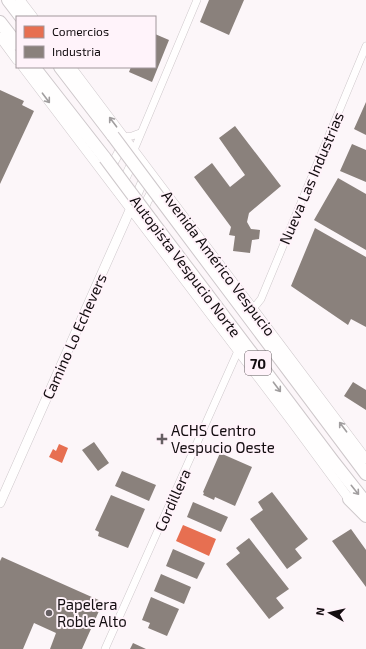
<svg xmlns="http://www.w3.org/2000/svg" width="366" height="649" font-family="'Exo 2',sans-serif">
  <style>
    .shops { fill: #e76f51 }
    .industry { fill: #8a817c }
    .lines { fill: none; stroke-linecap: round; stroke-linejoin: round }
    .minor-casing { stroke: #cec8cb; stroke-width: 8 }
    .secondary-casing { stroke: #cec8cb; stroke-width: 10 }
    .motorway-casing { stroke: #cec8cb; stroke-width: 14 }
    .minor { stroke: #fffefe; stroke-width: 7 }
    .secondary { stroke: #fffefe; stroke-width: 9 }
    .motorway { stroke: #fffefe; stroke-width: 12 }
    .motorway-bridge-casing { stroke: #cec8cb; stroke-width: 14; stroke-linecap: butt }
    .motorway-bridge { stroke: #fffefe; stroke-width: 12 }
    .oneway { stroke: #a19e9f }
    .poi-dot { fill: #655f62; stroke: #fff3fa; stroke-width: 1.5 }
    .labels { text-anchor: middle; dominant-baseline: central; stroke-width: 4; stroke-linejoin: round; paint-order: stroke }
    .shield { fill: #fff3fa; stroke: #5a5256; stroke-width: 1 }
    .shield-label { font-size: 14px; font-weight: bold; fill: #130d10 }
    .street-label { font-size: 15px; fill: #130d10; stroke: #fff3fa }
    .poi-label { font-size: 15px; fill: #130d10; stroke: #fff3fa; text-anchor: start }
  </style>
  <rect width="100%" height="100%" fill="#fcf6f9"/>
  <path class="shops" d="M59 444 68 448 62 463 49 457 53 449 56 451Z
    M183 525 216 539 209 556 176 541Z"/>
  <path class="industry" d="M209 0H244L229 35 200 22Z
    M155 34 169 40 152 82 129 72 131 67H155Z
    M0 90 24 101 22 105 34 111 0 184Z
    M366 102V135L354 129Z
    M235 126 281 186 249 213 247 222 251 229 260 230 259 239 252 240 250 253 233 251 235 236 229 235 231 227 194 177 212 163 230 187 245 175 219 138Z
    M352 144 366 150V182L340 171Z
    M338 178 366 194V250L314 220Z
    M315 228 366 257V327L351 319 348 325 291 286Z
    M353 382 366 390V410L344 396Z
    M94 442 109 463 98 471 82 450Z
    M220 453 252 467 235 506 215 497 214 500 203 495 204 493 203 492Z
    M122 471 156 485 149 501 115 486Z
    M272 492 308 539 295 549 302 558 287 569 250 519 263 510 258 502Z
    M111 495 145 509 128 548 98 536 99 532 95 530Z
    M193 502 228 517 221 532 187 517Z
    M351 529 366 550V587L332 541Z
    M249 538 289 589 276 598 284 608 269 619 226 564 240 553 236 548Z
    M173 549 205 563 197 579 166 566Z
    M2 557 103 602 82 649H50L56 633 34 623 23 649H0V561Z
    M161 574 191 587 184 604 154 591Z
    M151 597 179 609 167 636 148 628 150 623 142 620Z
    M133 643 146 649H130Z"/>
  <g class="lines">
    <g class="minor-casing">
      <path id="minor" d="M124 137 132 136 140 133
        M134 150 197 0
        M253 308 257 304 261 299 366 46
        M105 649 238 351"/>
    </g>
    <g class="secondary-casing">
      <path id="secondary" d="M20 0 33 17
        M0 37 17 60
        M23 67 293 423 352 503
        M71 67 366 459
        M109 171 119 152 123 142
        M121 187 134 159
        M142 213 147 201 156 185
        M0 503 146 174"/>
    </g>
    <g class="motorway-casing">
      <path id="motorway" d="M8 0 21 17
        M0 22 17 44
        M34 67 105 158
        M60 67 113 136
        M160 199 366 474
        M152 221 333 461 366 503
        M349 499 366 516"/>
    </g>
    <use href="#minor" class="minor"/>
    <use href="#secondary" class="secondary"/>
    <use href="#motorway" class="motorway"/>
    <g class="motorway-bridge-casing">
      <path id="motorway-bridge" d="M113 136 160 199
        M105 158 152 221"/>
    </g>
    <use href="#motorway-bridge" class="motorway-bridge"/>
  </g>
  <defs><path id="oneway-shaft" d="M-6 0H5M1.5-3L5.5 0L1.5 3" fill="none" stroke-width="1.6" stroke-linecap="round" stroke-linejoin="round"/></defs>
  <g class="oneway">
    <use href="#oneway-shaft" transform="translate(46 98) rotate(53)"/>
    <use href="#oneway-shaft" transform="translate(113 122) rotate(-127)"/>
    <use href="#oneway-shaft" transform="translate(277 387) rotate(53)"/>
    <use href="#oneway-shaft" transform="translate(343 427) rotate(-127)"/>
    <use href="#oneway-shaft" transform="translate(355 490) rotate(51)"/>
  </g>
  <g class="poi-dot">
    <path d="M160 433h4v4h4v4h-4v4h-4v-4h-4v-4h4z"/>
    <circle cx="49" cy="613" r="4"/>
  </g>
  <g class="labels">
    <rect class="shield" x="245" y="351" width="26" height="24" rx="3"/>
    <g class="shield-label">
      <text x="258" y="363">70</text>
    </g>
    <g class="street-label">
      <text transform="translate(311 178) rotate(-67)">Nueva Las Industrias</text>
      <text transform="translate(219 263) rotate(53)">Avenida Américo Vespucio</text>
      <text transform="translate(186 266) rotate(53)">Autopista Vespucio Norte</text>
      <text transform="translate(74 336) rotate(-66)">Camino Lo Echevers</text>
      <text transform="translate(172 500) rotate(-66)">Cordillera</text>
    </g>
    <g class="poi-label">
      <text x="171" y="430">ACHS Centro<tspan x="171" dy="17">Vespucio Oeste</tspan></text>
      <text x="57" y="604">Papelera<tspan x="57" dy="17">Roble Alto</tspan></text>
    </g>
  </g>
  <rect x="16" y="16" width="140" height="52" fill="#fff3fa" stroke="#a1979c"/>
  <rect x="24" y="26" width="20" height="12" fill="#e76f51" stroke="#a1979c"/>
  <text x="52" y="36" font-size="12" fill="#130d10">Comercios</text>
  <rect x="24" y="46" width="20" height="12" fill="#8a817c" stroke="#a1979c"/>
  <text x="52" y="56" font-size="12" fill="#130d10">Industria</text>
  <g transform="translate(330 613) rotate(278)" stroke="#fff3fa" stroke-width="3" paint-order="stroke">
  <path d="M0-3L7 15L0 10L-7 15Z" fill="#130d10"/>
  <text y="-6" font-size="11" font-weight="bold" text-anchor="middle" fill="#130d10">N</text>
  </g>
</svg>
